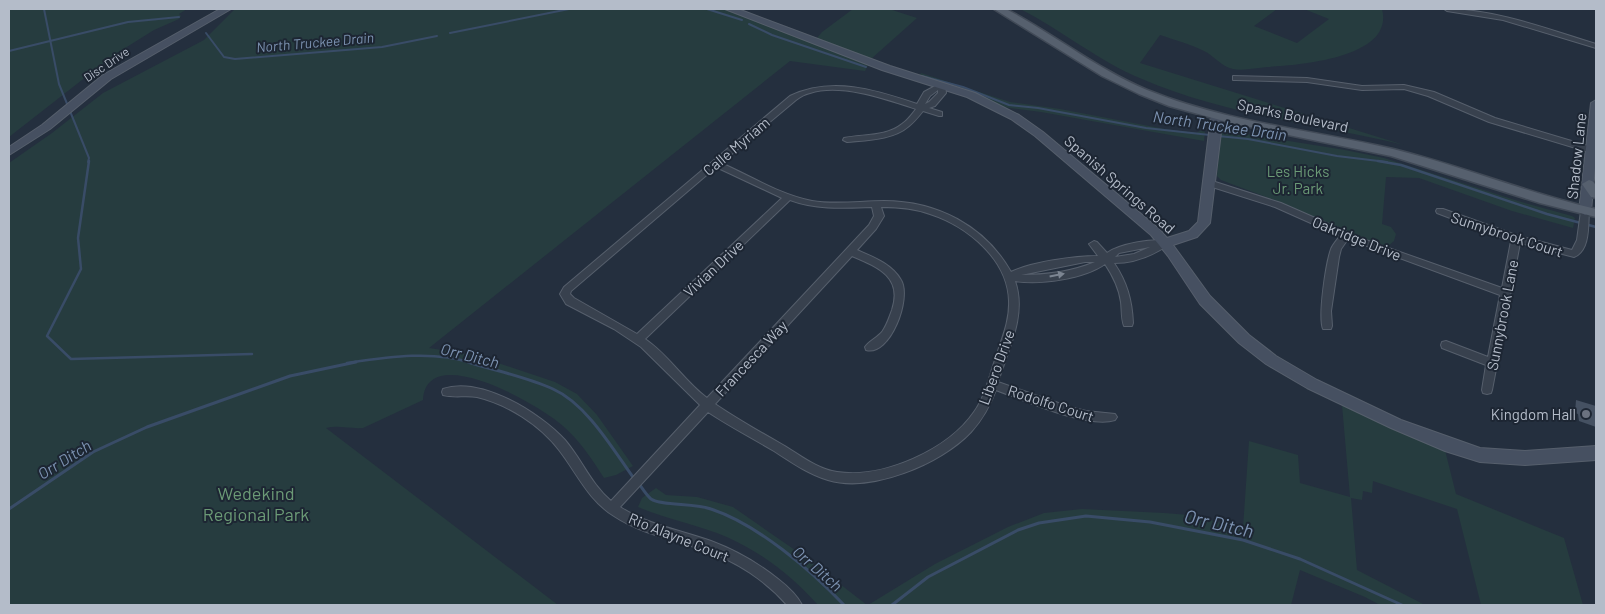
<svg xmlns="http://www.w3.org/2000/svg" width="1605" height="614" font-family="Barlow,sans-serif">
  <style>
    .green { fill: #263c3f }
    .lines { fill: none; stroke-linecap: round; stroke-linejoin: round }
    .stream-far2 { stroke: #394c67; stroke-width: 2 }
    .stream-far1 { stroke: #394c67; stroke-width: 2.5 }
    .stream { stroke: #394c67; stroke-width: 3 }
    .building { fill: #455162 }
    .street-casing { stroke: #565f6c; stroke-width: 2 }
    .secondary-casing { stroke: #565f6c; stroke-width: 2 }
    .primary-casing { stroke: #414a57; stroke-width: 3 }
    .street { fill: #38414e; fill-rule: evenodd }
    .secondary { fill: #465061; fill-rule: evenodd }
    .primary { fill: #56606e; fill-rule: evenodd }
    .oneway { fill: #7c8592 }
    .worship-dot { fill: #6b7280; stroke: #1d2633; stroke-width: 2 }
    .labels { text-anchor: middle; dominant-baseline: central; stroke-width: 4; stroke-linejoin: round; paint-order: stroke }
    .far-street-label { font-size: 12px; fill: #b4bcc9; stroke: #1d2633 }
    .far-water-label { font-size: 14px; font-style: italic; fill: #7c92b1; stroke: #1d2633 }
    .street-label { font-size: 15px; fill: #b4bcc9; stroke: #1d2633 }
    .park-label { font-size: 15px; fill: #6b9a76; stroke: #1d2633 }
    .poi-label { font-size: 15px; fill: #b4bcc9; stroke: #1d2633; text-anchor: end }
    .water-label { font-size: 16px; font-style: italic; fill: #7c92b1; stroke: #1d2633 }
    .near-park-label { font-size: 18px; fill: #6b9a76; stroke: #1d2633 }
    .near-water-label { font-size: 19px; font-style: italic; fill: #7c92b1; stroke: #1d2633 }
  </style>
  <rect width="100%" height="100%" fill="#242f3e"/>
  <path class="green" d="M9 9H187L179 14 181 16 179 19 154 30 114 55 9 137Z
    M235 9H725L868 65 865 71 790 61 429 348 474 355 555 382 577 394 597 415 633 466 616 475 604 478C592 459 580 441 563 426 543 407 427 339 423 400L363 428C350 429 338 425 326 428L558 605H9V163L52 133 103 93 204 40Z
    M853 9H889L917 18 871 59 817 38 822 32Z
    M1020 9H1277L1254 26 1297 43 1329 19 1304 9H1382C1395 58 1299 65 1267 67 1257 68 1243 71 1233 69 1222 67 1213 55 1204 51 1190 44 1175 40 1160 35L1140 63 1404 145C1317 124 1225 115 1142 79 1098 61 1062 30 1020 9Z
    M921 73 1010 102 1060 109 1165 129 1196 133 1202 130 1205 132 1204 141 1041 112 1003 107 919 77Z
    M1221 130 1345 150 1384 158 1518 201 1572 216 1575 218 1573 228 1512 211 1419 178 1386 177 1382 224 1391 227 1396 234 1394 241 1387 247 1342 230 1285 204 1221 180 1217 176Z
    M1342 405 1445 450 1456 494 1564 538 1583 605H1481L1457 509 1373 481 1372 493 1363 491 1362 500 1351 498 1357 570 1425 605H1380L1365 597 1300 570 1291 605H868L935 564 1008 527 1044 513 1082 509 1164 513 1189 515 1243 528 1249 441 1298 455 1300 483 1350 497Z
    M656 488 666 495 697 497 733 507 805 557 867 605H818C793 577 764 554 729 538 700 525 668 520 638 507L642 498Z"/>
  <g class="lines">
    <path class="stream-far2" d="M44 9 59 84 89 158 88 162
      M707 9 742 20
      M749 24 772 35 866 67
      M206 33 224 57 235 59 382 47 437 36
      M450 33 569 9
      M9 51 128 22 179 17
      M922 76 963 87 1009 105 1038 108 1146 128 1210 135
      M1218 136 1248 139 1337 156 1387 162"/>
    <path class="stream-far1" d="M89 161 78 238 81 269 47 336 71 359 252 354
      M1378 161 1401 165 1547 214 1596 227
      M347 363C388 357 432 350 472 363"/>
    <path class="stream" d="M468 362C496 371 527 377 553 389 587 404 614 451 635 480
      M639 484C643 489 646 495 651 499 661 506 695 503 711 509 757 524 811 570 844 605
      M9 509 93 452 147 427 290 376 356 362
      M892 605 928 577 1018 530 1039 523 1086 516 1150 522 1243 540 1300 559 1402 605"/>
  </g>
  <path class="building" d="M1576 400 1596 406V427L1579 421 1578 414 1575 413Z"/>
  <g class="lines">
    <g class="street-casing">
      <path id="street" d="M1444 9C1496 9 1547 29 1596 44V48L1503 20 1447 11Z
        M1233 76 1307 78 1362 86 1404 85 1434 92 1495 118 1595 148 1596 150 1592 153 1589 152 1489 122 1428 96 1404 89 1362 90 1307 82 1236 80H1233Z
        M939 84H945L946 93 935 106 929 108 942 112V116H939L923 111C919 116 914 122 909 126 893 140 867 140 847 142L843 140 844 138C863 134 886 137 902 124 908 120 912 114 916 109 886 99 841 83 810 93 805 94 800 97 796 100L721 163C751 176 780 195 812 201 836 205 860 201 884 201 937 201 985 226 1011 272 1031 262 1075 256 1098 256L1089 244 1094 241 1097 242 1107 253C1119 244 1153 238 1168 241L1170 243 1168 245C1152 256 1134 263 1114 263 1127 282 1132 300 1133 323L1132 326H1124C1121 318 1122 309 1121 302 1119 288 1113 276 1105 264 1084 279 1040 285 1015 281 1027 315 1008 350 998 382L1070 407 1086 411 1115 414 1117 417 1115 420C1088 429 1023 400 996 390 990 406 982 420 971 432 941 464 871 493 828 480 808 474 791 462 774 451 752 438 729 426 708 412L620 507C648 525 680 530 711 541 735 550 758 563 778 579 787 586 797 595 802 605H787C766 581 736 561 706 551 675 540 641 534 614 516 588 500 577 473 559 450 540 425 507 404 477 397 466 395 453 398 443 395L442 392 443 389C481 376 540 413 565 440 582 460 591 484 611 501L700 405 641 347 614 329 566 304 560 294 564 287 790 96C832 76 875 90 917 104L924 92ZM938 90V93L929 102 925 104 930 96ZM716 167 782 198 637 334 574 298 570 294 571 291ZM790 200C817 210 844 208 872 207L874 216 869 225 707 398C684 381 669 355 645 339ZM881 207C897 207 914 208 930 214 967 226 1008 259 1009 301 1010 322 1001 340 995 360 989 377 985 397 974 412 948 450 883 479 837 472 817 469 800 455 783 445 760 432 737 419 715 404L852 256C878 267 903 277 892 310 889 318 887 325 882 332 877 338 869 341 865 347L866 350C890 357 912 298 901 280 892 264 873 257 857 250L876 229 884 216ZM1150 247 1134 254 1115 257 1119 253ZM1085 262H1095C1071 272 1046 275 1021 275Z
        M1209 180 1281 203 1363 239 1502 288 1511 241 1437 213 1436 211 1437 209H1443L1519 236 1572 250 1577 240 1581 211 1585 208 1589 211C1588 226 1590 251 1574 257L1520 243 1492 390 1491 393 1487 394 1483 393 1482 390 1486 365 1442 348 1441 345 1442 342 1446 341 1488 357 1500 295 1348 239 1341 249 1339 257 1331 311 1332 326 1331 329H1323C1318 316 1326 263 1331 249 1333 244 1337 240 1340 236L1275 207 1206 185 1205 183 1206 181Z"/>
    </g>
    <g class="secondary-casing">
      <path id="secondary" d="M220 9H231L111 79 50 129 9 155V147L42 125 103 75Z
        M725 9H738L890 66 975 93 1019 115 1043 132 1159 229 1167 238 1189 231 1198 222 1211 116 1217 113 1221 114 1223 116 1210 223 1197 237 1173 245 1210 296 1249 335 1276 356 1317 380 1401 420 1480 448 1525 451 1596 446V460L1525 465 1480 462 1445 451 1391 428 1307 388 1266 364 1239 343 1200 304 1168 256 1151 235 1035 136 1011 119 967 97 882 70Z
        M1596 100V157L1591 211 1585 215 1579 211 1591 103Z"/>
    </g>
    <g class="primary-casing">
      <path id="primary" d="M994 9H1006C1054 34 1097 69 1147 90 1226 122 1311 130 1393 149 1462 166 1527 193 1596 209V217L1540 203 1391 156 1235 124 1169 106 1139 94 1102 76Z
        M1589 180C1598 182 1596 190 1596 198L1591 197 1582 184Z"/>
    </g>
    <use href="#street" class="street"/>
    <use href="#secondary" class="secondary"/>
    <use href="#primary" class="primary"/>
  </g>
  <defs><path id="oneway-solid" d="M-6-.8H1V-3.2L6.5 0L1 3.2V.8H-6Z" transform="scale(1.25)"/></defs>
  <use class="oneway" href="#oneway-solid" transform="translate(1057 275) rotate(-11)"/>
  <circle class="worship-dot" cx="1586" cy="414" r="5"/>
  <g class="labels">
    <g class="far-street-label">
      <text transform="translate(106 64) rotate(-34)">Disc Drive</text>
    </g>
    <g class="far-water-label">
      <text transform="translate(315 42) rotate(-5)">North Truckee Drain</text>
    </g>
    <g class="street-label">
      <text transform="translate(1293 115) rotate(12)">Sparks Boulevard</text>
      <text transform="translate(736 146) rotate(-40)">Calle Myriam</text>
      <text transform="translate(1576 156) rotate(-84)">Shadow Lane</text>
      <text transform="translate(1120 184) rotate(41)">Spanish Springs Road</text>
      <text transform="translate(1507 234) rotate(18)">Sunnybrook Court</text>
      <text transform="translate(1357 238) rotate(22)">Oakridge Drive</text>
      <text transform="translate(713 268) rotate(-43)">Vivian Drive</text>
      <text transform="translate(1502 315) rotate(-79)">Sunnybrook Lane</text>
      <text transform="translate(751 358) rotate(-47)">Francesca Way</text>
      <text transform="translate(996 367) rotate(-70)">Libero Drive</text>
      <text transform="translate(1051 403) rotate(18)">Rodolfo Court</text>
      <text transform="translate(679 537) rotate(22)">Rio Alayne Court</text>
    </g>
    <g class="park-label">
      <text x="1298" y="171">Les Hicks<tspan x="1298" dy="17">Jr. Park</tspan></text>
    </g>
    <g class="poi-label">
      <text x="1576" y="414">Kingdom Hall</text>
    </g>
    <g class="water-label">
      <text transform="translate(1220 125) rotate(8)">North Truckee Drain</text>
      <text transform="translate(470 355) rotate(14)">Orr Ditch</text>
      <text transform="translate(64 459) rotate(-32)">Orr Ditch</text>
      <text transform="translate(818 568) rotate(41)">Orr Ditch</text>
    </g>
    <g class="near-park-label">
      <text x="256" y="493">Wedekind<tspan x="256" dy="21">Regional Park</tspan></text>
    </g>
    <g class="near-water-label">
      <text transform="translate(1219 523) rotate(13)">Orr Ditch</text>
    </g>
  </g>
  <rect width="1605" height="614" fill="none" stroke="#b4bcc9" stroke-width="20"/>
</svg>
